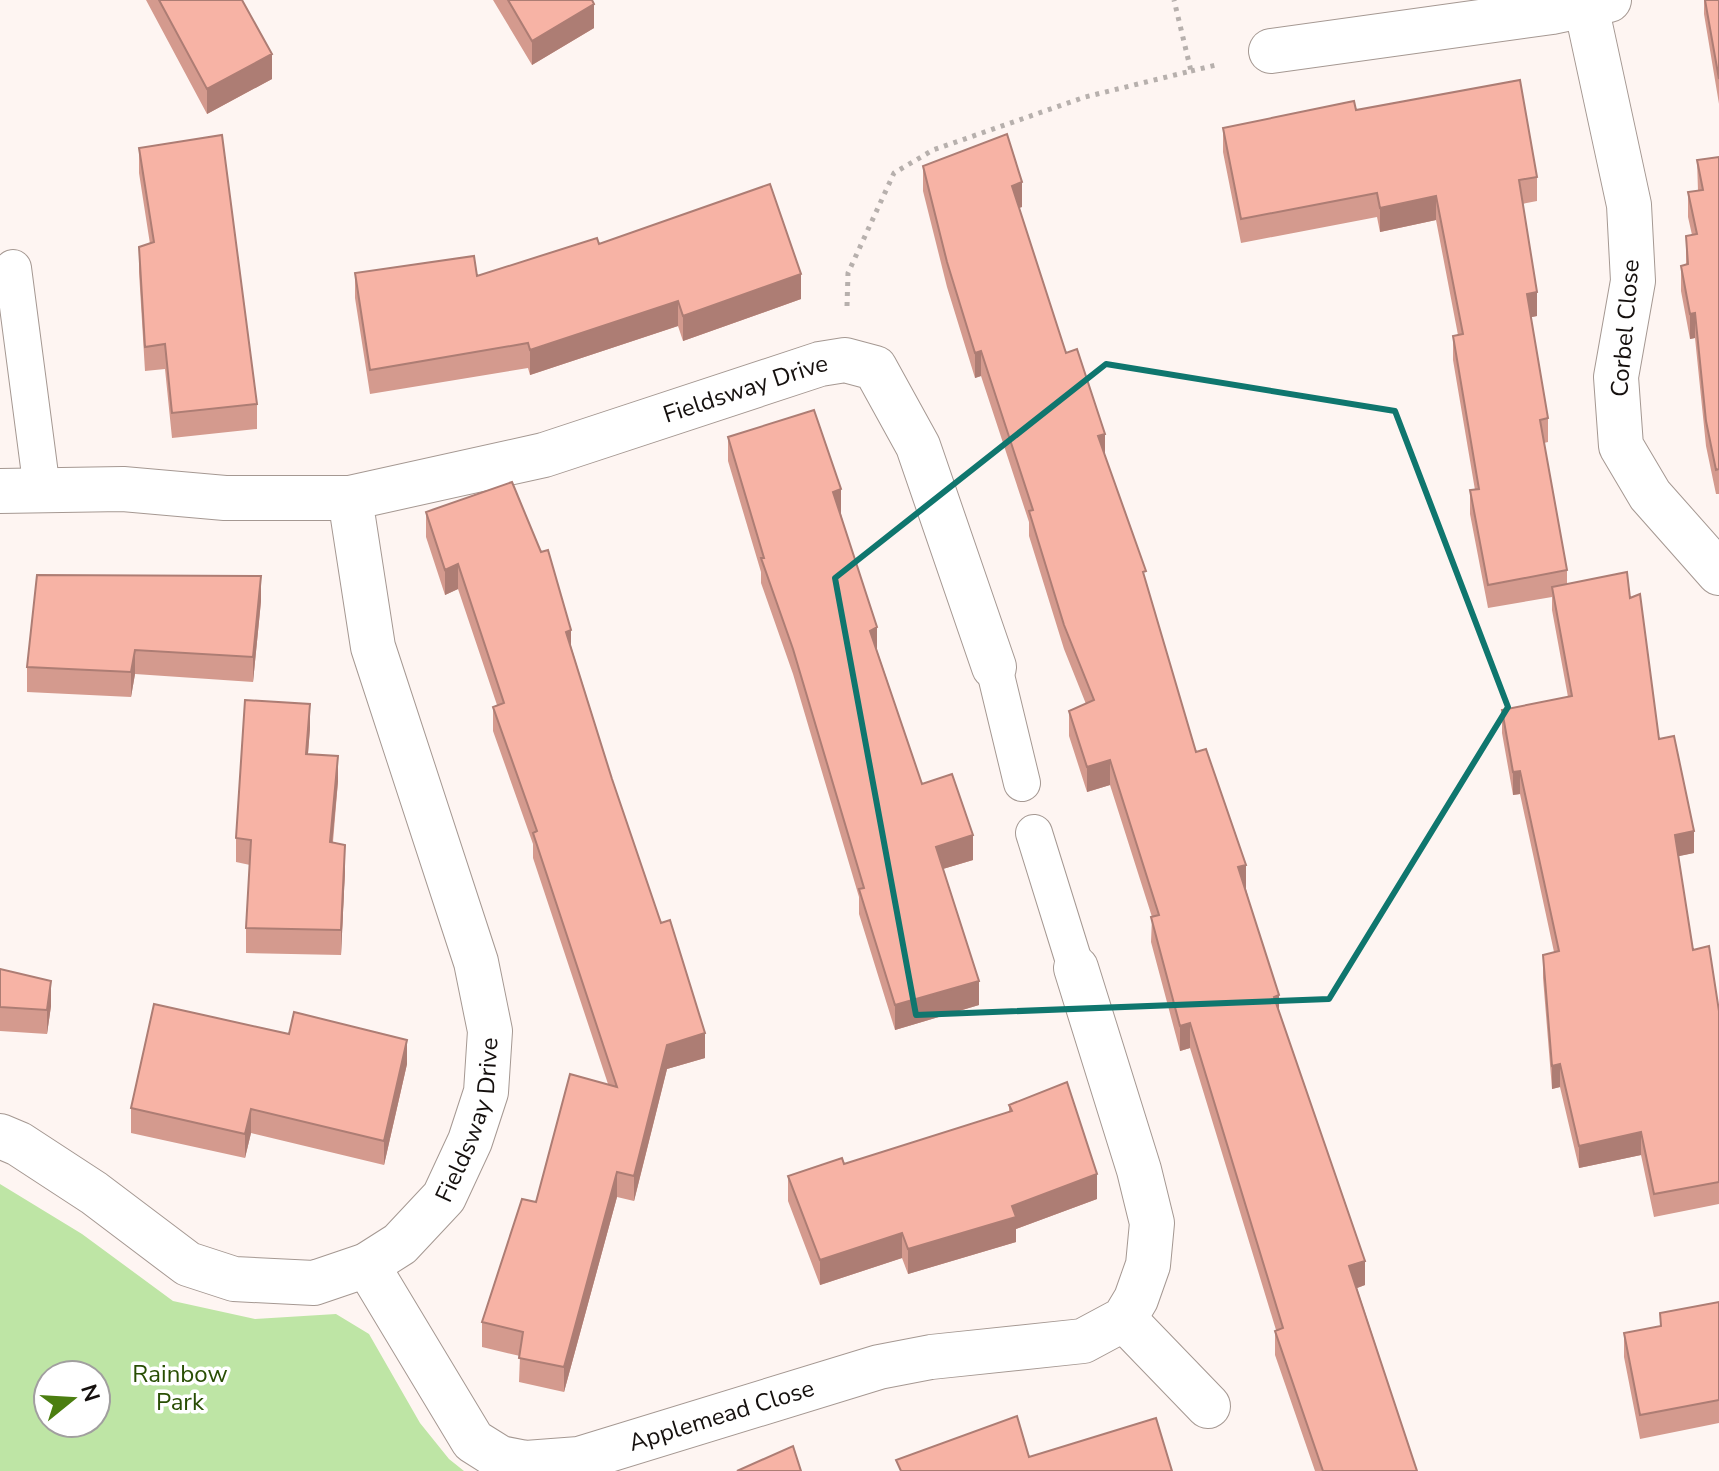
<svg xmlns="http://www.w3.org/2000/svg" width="1719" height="1471" font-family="'Nunito Sans',sans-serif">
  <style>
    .green { fill: #bee5a5; fill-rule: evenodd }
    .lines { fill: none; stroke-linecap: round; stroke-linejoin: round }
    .service-casing { stroke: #a59892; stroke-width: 38 }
    .minor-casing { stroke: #a59892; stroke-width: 46 }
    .path { stroke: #b7b0ad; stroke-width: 5; stroke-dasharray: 4 6; stroke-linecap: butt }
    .service { stroke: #fff; stroke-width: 36 }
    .minor { stroke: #fff; stroke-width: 44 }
    .wall { fill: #d49a8e }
    .shaded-wall { fill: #ad7d74 }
    .building { fill: #f7b3a5; stroke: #ad7d74; stroke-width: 2 }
    .marked { fill: none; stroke: #0f766e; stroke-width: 6; stroke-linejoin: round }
    .labels { text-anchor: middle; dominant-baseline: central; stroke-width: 7; stroke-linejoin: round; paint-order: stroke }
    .street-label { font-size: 24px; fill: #15100e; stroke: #fff }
    .park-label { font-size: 24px; fill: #294e04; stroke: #fff }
  </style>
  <rect width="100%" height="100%" fill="#fef5f2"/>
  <path class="green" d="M0 1184 82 1234 173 1301 255 1319 336 1314 369 1334 420 1423 449 1459 464 1471H0ZM48 1375H96V1423H48Z"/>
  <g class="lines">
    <g class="service-casing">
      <path id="service" d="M13 268 42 490
        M994 667 1022 783
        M1034 833 1076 968"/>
    </g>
    <g class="minor-casing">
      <g id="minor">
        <path d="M1586 6 1629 205 1633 281 1616 377 1621 446 1650 495 1719 573"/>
        <path d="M1271 51 1552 12 1609 0"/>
        <path d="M0 491 123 489 225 498H350"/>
        <path id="s1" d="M0 1136 19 1144 94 1193 188 1264 234 1279 314 1283 367 1265 400 1244 444 1197 470 1141 486 1092 490 1031 476 962 373 647 350 498 544 455 820 364 845 360 875 368 918 446 994 667"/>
        <path id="s2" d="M367 1265 473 1441 500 1458 526 1463 579 1459 879 1367 931 1357 1083 1341 1124 1319 1136 1299 1148 1265 1152 1223 1139 1170 1076 968"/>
        <path d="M1124 1319 1208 1406"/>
      </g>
    </g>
    <path class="path" d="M1191 71 1216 65
      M847 306 848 273 894 173 933 150 1085 97 1191 71 1174 0"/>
    <use href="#service" class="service"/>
    <use href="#minor" class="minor"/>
  </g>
  <path class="wall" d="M146 0H242L272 79 207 114Z
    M493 0H592L594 28 532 65Z
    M1704 0H1719V104L1704 14Z
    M1356 110 1537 177V201L1522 204 1537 316 1531 317 1548 418V442L1544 443 1567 570V584L1630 598 1659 739 1694 853 1678 856 1693 950 1719 1011V1204L1654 1217 1641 1155 1579 1168 1560 1087 1552 1089 1543 978V955L1554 952 1520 794 1513 795 1502 733V710L1568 697 1552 610V597L1488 608 1470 514V490H1475L1453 360V336L1458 335 1436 220 1380 232 1377 217 1241 243 1223 152V128Z
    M139 148 257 404V429L172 438 165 369 145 371 139 272V247L150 244 139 173Z
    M1719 157V494H1716L1706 446 1695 338 1690 339 1681 291V266L1686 265V236L1692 235 1688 217V192L1698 191 1697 160Z
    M923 166 1022 207 1019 208 1066 353 1105 455 1146 583 1196 752 1246 889 1279 1013 1365 1285 1357 1288 1417 1471H1315L1275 1355V1331L1276 1330 1190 1048 1180 1051 1151 942 1152 917 1110 785 1087 792 1069 736V711L1086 704 1064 649 1029 536V522L981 376 975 378 947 287 923 191Z
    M599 244 801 299 683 341 678 326 530 375 528 368 370 394 355 298V273L477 276Z
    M728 437 841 514 877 650 922 784 973 860 943 869 979 1005 895 1030 859 914V897L793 674 761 583V572L728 461Z
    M426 512 571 646 612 779 705 1058 667 1069 634 1201 617 1197 564 1392 519 1382 520 1356 482 1347V1322L536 1202 608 1084 533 858V844L493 731V707L497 705 458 589 445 595 426 537Z
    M261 601 253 682 135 674 131 697 27 692V667Z
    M310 728 308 754 338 781 333 842 345 870 341 955 246 953V928L250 865 236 862V838Z
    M0 969 51 1006 47 1034 0 1031Z
    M407 1064 384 1165 251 1133 245 1158 131 1133V1108Z
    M1009 1105 1097 1199 1016 1229V1242L908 1274 902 1258 820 1285 788 1201V1176L844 1164 1009 1112Z
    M1719 1302V1423L1640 1439 1624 1357V1333L1660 1326Z"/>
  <path class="shaded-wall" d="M594 4V28L532 65V41Z
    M272 54V79L207 114V89Z
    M1022 182V207L1012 210V186Z
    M1436 196V220L1380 232V208Z
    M801 274V299L683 341V316Z
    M1537 292V316L1527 318V294Z
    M678 301V326L530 375V350Z
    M1695 313V338L1690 339V314Z
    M981 351V376L975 378V353Z
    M1105 434V458L1098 436Z
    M841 489V514L833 516V492Z
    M458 564V589L445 595V570Z
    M261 576V601L253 682V657Z
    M877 627V652L870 631Z
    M571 630V655L566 632Z
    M135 650V674L131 697V672Z
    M310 704V728L306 778V754Z
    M338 756V781L330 866V842Z
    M1110 760V785L1087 792V767Z
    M1520 771V794L1513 795V772Z
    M1694 831V853L1675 857V835Z
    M973 835V860L936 871V847Z
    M345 845V870L341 955V930Z
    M1246 865V889L1238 892V867Z
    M51 981V1006L47 1034V1010Z
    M979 981V1005L895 1030V1005Z
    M1279 995V1020L1274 997Z
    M1190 1023V1048L1180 1051V1026Z
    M705 1033V1058L667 1069 634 1201V1176L667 1045Z
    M407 1040V1064L384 1165V1141Z
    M1560 1064V1087L1552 1089V1066Z
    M251 1109V1133L245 1158V1134Z
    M1641 1132V1155L1579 1168V1146Z
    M617 1172V1197L564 1392V1367Z
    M1097 1174V1199L1016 1229V1242L908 1274V1249L1012 1206Z
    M902 1233V1258L820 1285V1260Z
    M1365 1261V1285L1349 1291V1266Z"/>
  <path class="building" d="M159 0H242L272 54 207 89Z
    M508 0H592L594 4 532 41Z
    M1705 0H1719V79Z
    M1520 80 1537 177 1519 180 1537 292 1527 294 1548 418 1540 420 1567 570 1488 585 1470 490 1479 489 1453 336 1463 334 1436 196 1380 208 1377 193 1241 219 1223 128 1354 101 1356 110Z
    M1007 134 1022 182 1012 186 1066 353 1077 349 1105 434 1098 436 1146 571 1143 572 1196 752 1206 749 1246 865 1238 867 1279 995 1274 997 1365 1261 1349 1266 1417 1471H1323L1275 1331 1283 1328 1190 1023 1180 1026 1151 917 1159 915 1110 760 1087 767 1069 711 1094 700 1064 625 1029 511 1033 510 981 351 975 353 947 262 923 166Z
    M222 135 257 404 172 413 165 344 145 347 139 247 154 242 139 148Z
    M1719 157V469L1716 470 1706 421 1695 313 1690 314 1681 266 1688 264 1686 236 1697 234 1688 192 1703 190 1697 160Z
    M770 184 801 274 683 316 678 301 530 350 528 343 370 370 355 273 474 256 477 276 597 238 599 244Z
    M814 410 841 489 833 492 877 627 870 631 922 784 952 774 973 835 936 847 979 981 895 1005 859 889 864 888 793 649 761 558H764L728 437Z
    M512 482 541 552 548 550 571 630 566 632 612 779 661 923 670 920 705 1033 667 1045 634 1176 617 1172 564 1367 519 1358 523 1332 482 1322 522 1199 536 1202 570 1074 617 1087 533 833 537 831 493 707 504 703 458 564 445 570 426 512Z
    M1627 572 1630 598 1640 594 1659 739 1674 736 1694 831 1675 835 1693 950 1709 946 1719 1011V1182L1654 1194 1641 1132 1579 1146 1560 1064 1552 1066 1543 955 1559 951 1520 771 1513 772 1502 710 1572 696 1552 587Z
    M37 575 261 576 253 657 135 650 131 672 27 667Z
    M245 700 310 704 306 754 338 756 330 842 345 845 341 930 246 928 251 840 236 838Z
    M0 969 51 981 47 1010 0 1007Z
    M154 1004 289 1034 294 1012 407 1040 384 1141 251 1109 245 1134 131 1108Z
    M1067 1082 1097 1174 1012 1206 1016 1217 908 1249 902 1233 820 1260 788 1176 842 1158 844 1164 1012 1111 1009 1105Z
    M1719 1302V1400L1640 1415 1624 1333 1661 1326 1660 1313Z
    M1017 1416 1029 1457 1156 1418 1172 1471H901L896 1460Z
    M793 1446 801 1471H737Z"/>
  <path class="marked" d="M1106 364 1395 411 1508 707 1329 999 916 1015 835 578Z"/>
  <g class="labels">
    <g class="street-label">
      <text transform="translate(1625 328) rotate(-85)">Corbel Close</text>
      <text stroke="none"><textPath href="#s1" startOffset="1654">Fieldsway Drive</textPath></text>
      <text stroke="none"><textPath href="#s1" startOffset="598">Fieldsway Drive</textPath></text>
      <text stroke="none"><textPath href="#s2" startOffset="466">Applemead Close</textPath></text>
    </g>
    <g class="park-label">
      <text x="180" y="1374">Rainbow<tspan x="180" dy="28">Park</tspan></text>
    </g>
  </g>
  <g transform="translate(72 1399) rotate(72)"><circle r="38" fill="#ffffff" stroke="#a19f9f" stroke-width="2"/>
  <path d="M0-6L14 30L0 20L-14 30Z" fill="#4b7e10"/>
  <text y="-12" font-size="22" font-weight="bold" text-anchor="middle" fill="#15100e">N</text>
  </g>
</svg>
